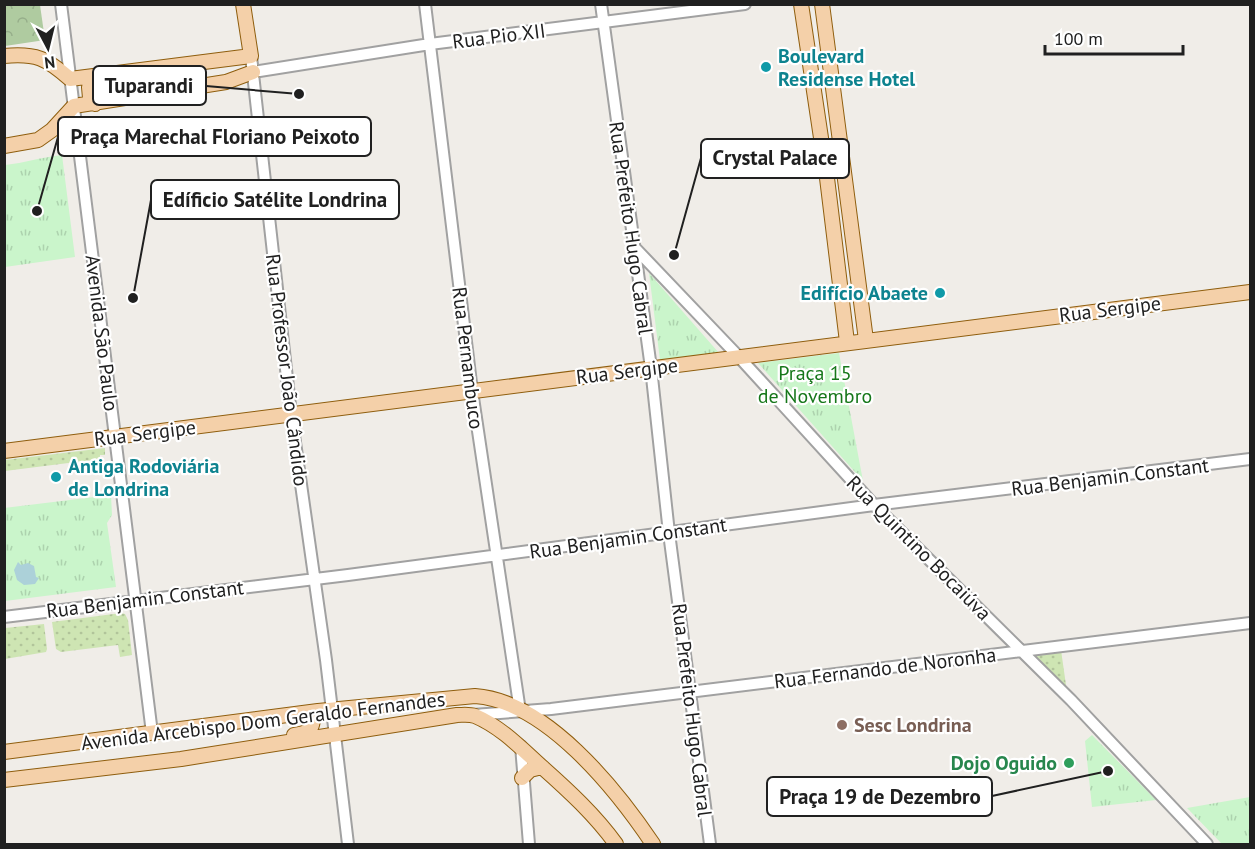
<svg xmlns="http://www.w3.org/2000/svg" width="1255" height="849" font-family="'PT Sans',sans-serif">
  <style>
    .grass { fill: url(#grass-dots) }
    .forest { fill: url(#forest-crowns) }
    .park { fill: url(#park-tufts) }
    .water { fill: #acd1d9 }
    .lines { fill: none; stroke-linecap: round; stroke-linejoin: round }
    .minor-casing { stroke: #a1a1a1; stroke-width: 14 }
    .major-casing { stroke: #8f5e0e; stroke-width: 16 }
    .minor { stroke: #fff; stroke-width: 10 }
    .major { stroke: #f4d0a9; stroke-width: 14 }
    .culture-dot { fill: #0f9aa8; stroke: #fff; stroke-width: 2 }
    .education-dot { fill: #8d6e63; stroke: #fff; stroke-width: 2 }
    .leisure-dot { fill: #2e9e5b; stroke: #fff; stroke-width: 2 }
    .labels { text-anchor: middle; dominant-baseline: central; stroke-width: 4.5; stroke-linejoin: round; paint-order: stroke }
    .street-label { font-size: 20px; fill: #202020; stroke: #fff }
    .culture-label { font-size: 20px; font-weight: bold; fill: #0d838f; stroke: #fff; text-anchor: start }
    .park-label { font-size: 20px; fill: #16771a; stroke: #fff }
    .education-label { font-size: 20px; font-weight: bold; fill: #785e54; stroke: #fff; text-anchor: start }
    .leisure-label { font-size: 20px; font-weight: bold; fill: #27864d; stroke: #fff; text-anchor: end }
    .leader { fill: none; stroke: #202020; stroke-width: 2 }
    .callout-dot { fill: #202020; stroke: #fff; stroke-width: 2 }
    .callout { fill: #fff; stroke: #202020; stroke-width: 2 }
    .callout-label { font-size: 21px; text-anchor: middle; font-weight: bold; fill: #202020 }
  </style>
  <defs>
    <pattern id="grass-dots" width="8" height="8" patternUnits="userSpaceOnUse" patternTransform="scale(1.5)"><rect width="8" height="8" fill="#cee5b3"/><path d="M2 2h.1M6 6h.1" fill="none" stroke="#b1c49a" stroke-width="1.8" stroke-linecap="round"/></pattern>
    <pattern id="forest-crowns" width="20" height="18" patternUnits="userSpaceOnUse" patternTransform="scale(1.5)"><rect width="20" height="18" fill="#afcba0"/><path d="M2 6a3 3 0 1 1 6 0M12 15a3 3 0 1 1 6 0" fill="none" stroke="#96ae8a"/></pattern>
    <pattern id="park-tufts" width="24" height="20" patternUnits="userSpaceOnUse" patternTransform="scale(1.5)"><rect width="24" height="20" fill="#caf5cb"/><path d="M3 7l-1-3M5 7V3M7 7l1-3M15 17l-1-3M17 17v-4M19 17l1-3" fill="none" stroke="#add2ae"/></pattern>
  </defs>
  <rect width="100%" height="100%" fill="#f0ede8"/>
  <path class="grass" d="M105 448V455H100V459L5 471V460Z
    M121 613 125 614 128 620 132 655 120 657 118 645 61 652 56 649 52 622Z
    M44 624 47 649 46 652 5 659V628Z
    M1061 650 1067 692 1030 651Z"/>
  <path class="forest" d="M4 5H40L45 40 5 46Z"/>
  <path class="park" d="M62 155 75 257 5 267V165C24 163 42 157 62 155Z
    M649 273 719 353 660 360Z
    M839 353 863 481 758 363Z
    M111 495 112 515 107 523 116 587 5 601 4 508Z
    M1092 735 1156 800 1092 807 1085 741Z
    M1250 797V844H1222L1187 808Z"/>
  <path class="water" d="M18 562 21 565 28 563 34 566 36 577 39 578 35 584 24 585 17 580 14 570Z"/>
  <g class="lines">
    <g class="minor-casing">
      <path id="minor" d="M61 4 152 733
        M425 4 472 391 520 711
        M601 4 651 368 669 533 710 844
        M251 56 291 414 326 660 348 844
        M253 72 430 44 745 4
        M635 248 739 357 874 505 1071 700 1207 844
        M4 617 348 575 874 505 1250 459
        M473 715 551 709 1250 623
        M521 746 529 844"/>
    </g>
    <g class="major-casing">
      <path id="major" d="M801 4 827 178 847 342
        M822 4 866 340
        M4 56C36 53 46 58 70 79L251 56 243 4
        M95 104 90 98 89 87 99 76
        M4 146 38 140 52 130 74 106 226 82 253 72
        M4 451 1250 292
        M294 735C310 733 315 728 312 712
        M4 752 318 711 475 696C546 701 616 789 653 844
        M522 778 530 770 542 767
        M4 780 181 759 457 715C463 715 469 714 475 716 501 727 521 748 542 767 569 791 595 815 616 844"/>
    </g>
    <use href="#minor" class="minor"/>
    <use href="#major" class="major"/>
  </g>
  <g class="culture-dot">
    <circle cx="766" cy="67" r="6"/>
    <circle cx="940" cy="293" r="6"/>
    <circle cx="56" cy="477" r="6"/>
  </g>
  <circle class="education-dot" cx="842" cy="725" r="6"/>
  <circle class="leisure-dot" cx="1069" cy="763" r="6"/>
  <g class="labels">
    <g class="street-label">
      <text transform="translate(499 36) rotate(-7)">Rua Pio XII</text>
      <text transform="translate(631 228) rotate(82)">Rua Prefeito Hugo Cabral</text>
      <text transform="translate(1110 309) rotate(-7)">Rua Sergipe</text>
      <text transform="translate(102 333) rotate(83)">Avenida São Paulo</text>
      <text transform="translate(468 358) rotate(83)">Rua Pernambuco</text>
      <text transform="translate(287 370) rotate(83)">Rua Professor João Cândido</text>
      <text transform="translate(627 371) rotate(-7)">Rua Sergipe</text>
      <text transform="translate(145 433) rotate(-7)">Rua Sergipe</text>
      <text transform="translate(1110 477) rotate(-7)">Rua Benjamin Constant</text>
      <text transform="translate(628 538) rotate(-8)">Rua Benjamin Constant</text>
      <text transform="translate(919 548) rotate(45)">Rua Quintino Bocaiúva</text>
      <text transform="translate(145 599) rotate(-7)">Rua Benjamin Constant</text>
      <text transform="translate(885 668) rotate(-7)">Rua Fernando de Noronha</text>
      <text transform="translate(692 710) rotate(83)">Rua Prefeito Hugo Cabral</text>
      <text transform="translate(263 721) rotate(-7)">Avenida Arcebispo Dom Geraldo Fernandes</text>
    </g>
    <g class="culture-label">
      <text x="778" y="56">Boulevard<tspan x="778" dy="23">Residense Hotel</tspan></text>
      <text x="928" y="293" text-anchor="end">Edifício Abaete</text>
      <text x="68" y="466">Antiga Rodoviária<tspan x="68" dy="23">de Londrina</tspan></text>
    </g>
    <g class="park-label">
      <text x="815" y="373">Praça 15<tspan x="815" dy="23">de Novembro</tspan></text>
    </g>
    <g class="education-label">
      <text x="854" y="725">Sesc Londrina</text>
    </g>
    <g class="leisure-label">
      <text x="1057" y="763">Dojo Oguido</text>
    </g>
  </g>
  <path class="leader" d="M299 94L206 86M37 211L58 137M674 255L701 158M133 298L151 200M1108 771L992 796"/>
  <g class="callout-dot">
    <circle cx="299" cy="94" r="6"/>
    <circle cx="37" cy="211" r="6"/>
    <circle cx="674" cy="255" r="6"/>
    <circle cx="133" cy="298" r="6"/>
    <circle cx="1108" cy="771" r="6"/>
  </g>
  <g class="callout">
    <rect x="93" y="66" width="113" height="39" rx="6"/>
    <rect x="58" y="117" width="313" height="39" rx="6"/>
    <rect x="701" y="139" width="148" height="39" rx="6"/>
    <rect x="151" y="180" width="248" height="39" rx="6"/>
    <rect x="767" y="777" width="225" height="39" rx="6"/>
  </g>
  <g class="callout-label">
    <text x="149" y="93">Tuparandi</text>
    <text x="215" y="144">Praça Marechal Floriano Peixoto</text>
    <text x="775" y="165">Crystal Palace</text>
    <text x="275" y="207">Edíficio Satélite Londrina</text>
    <text x="880" y="804">Praça 19 de Dezembro</text>
  </g>
  <rect width="1255" height="849" fill="none" stroke="#202020" stroke-width="12"/>
  <g transform="translate(48 48) rotate(173)" stroke="#ffffff" stroke-width="4.5" paint-order="stroke">
  <path d="M0-4.5L10 22L0 15L-10 22Z" fill="#202020"/>
  <text y="-9" font-size="16" font-weight="bold" text-anchor="middle" fill="#202020">N</text>
  </g>
  <path d="M1045 45v9h138v-9" fill="none" stroke="#202020" stroke-width="3"/>
  <text x="1054" y="45" font-size="18" fill="#202020" stroke="#ffffff" stroke-width="4.5" paint-order="stroke">100 m</text>
</svg>
